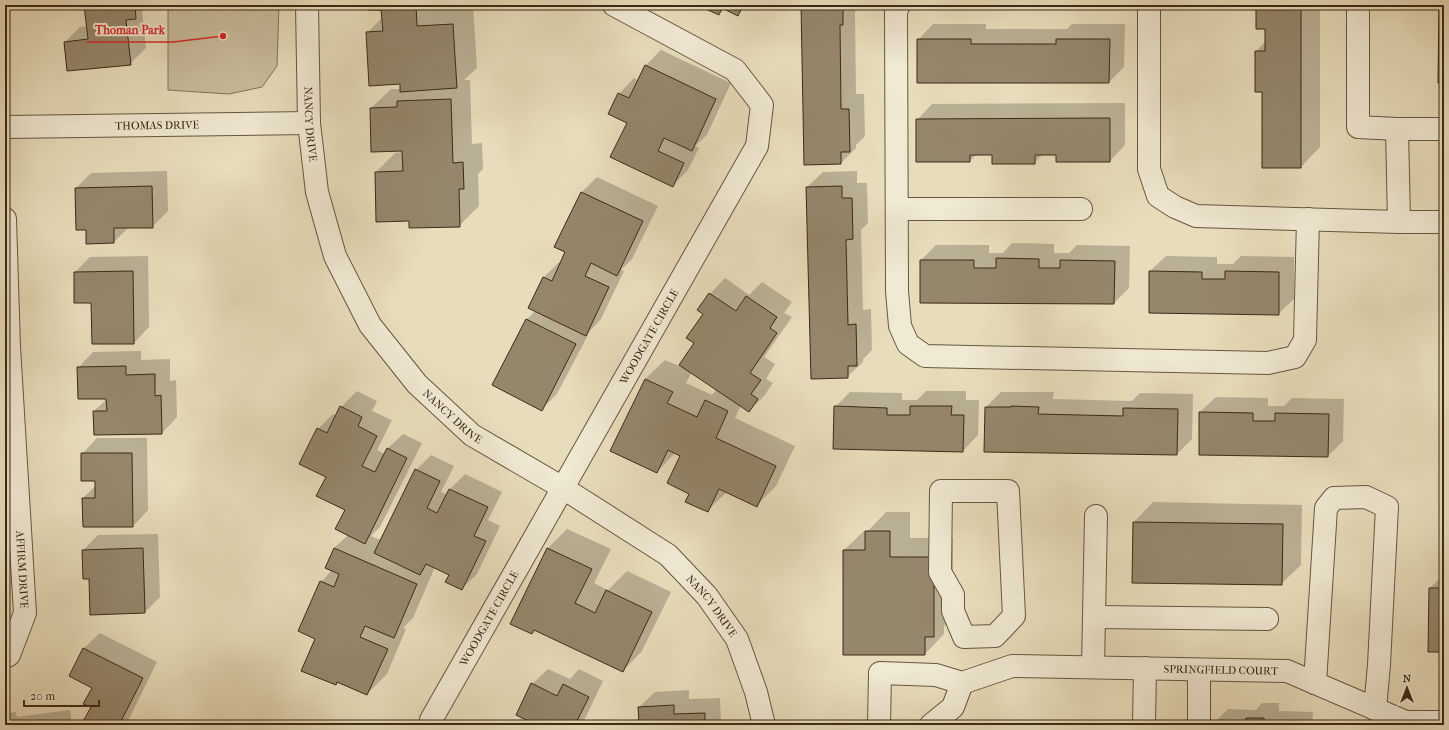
<svg xmlns="http://www.w3.org/2000/svg" width="1449" height="730" font-family="'IM FELL French Canon',serif">
  <style>
    .green { fill: #cbbe9f; stroke: #84745b }
    .shadow { fill: #0003; fill-rule: evenodd }
    .building { fill: #95876c; stroke: #3c2917 }
    .lines { fill: none; stroke-linecap: round; stroke-linejoin: round }
    .minor-casing { stroke: #675640; stroke-width: 24 }
    .minor { stroke: #f0e9d3; stroke-width: 22 }
    .labels { text-anchor: middle; dominant-baseline: central; stroke-width: 4; stroke-linejoin: round; paint-order: stroke }
    .street-label { font-size: 11px; fill: #3c2917; stroke: #f0e9d3 }
    .leader { fill: none; stroke: #d62828; stroke-width: 1.5 }
    .callout-dot { fill: #d62828; stroke: #f0e9d3; stroke-width: 1.5 }
    .callout-label { font-size: 12px; text-anchor: middle; font-weight: bold; fill: #d62828; stroke: #f0e9d3; stroke-width: 4; stroke-linejoin: round; paint-order: stroke }
  </style>
  <rect width="100%" height="100%" fill="#e8ddbb"/>
  <filter id="stains"><feTurbulence type="fractalNoise" baseFrequency=".005" numOctaves="4"/><feColorMatrix values="0 0 0 0 .2 0 0 0 0 .09 0 0 0 0 .02 0 0 0 .5 -.17"/></filter>
  <radialGradient id="worn" r=".72"><stop offset=".6" stop-color="#630" stop-opacity="0"/><stop offset="1" stop-color="#630" stop-opacity=".3"/></radialGradient>
  <path class="green" d="M168 5H279L277 66 262 87 229 94 168 90Z"/>
  <path class="shadow" d="M85 5H149L142 12 146 48 130 64 65 42 80 27 87 26Z
    M369 5H436V7L473 5 477 68 464 80H470L472 144 482 143 483 169 478 174 479 206 459 226 410 220 376 172 395 153 403 152 371 108 391 89H401V83L367 33 383 17 382 8Z
    M699 5H747L738 15 725 8 719 14Z
    M802 5H858V8L855 12 856 94H864L865 136 856 145V148L841 163Z
    M1257 5H1320V147L1301 167 1263 91H1256V51L1266 41V28Z
    M933 24H986V29H1067L1072 24H1125L1124 67 1109 82H918V40Z
    M661 50 731 83 707 135 695 146 699 148 688 170 673 185 628 122 619 94 634 78 638 80 645 66Z
    M1125 103V145L1110 161H1057V154H1043L1034 163 993 154H977L970 161 917 120 932 104Z
    M167 171 168 211 152 227H129L114 242 87 229H77L76 188 91 173Z
    M857 171V183H867L868 223 861 230 863 310 871 309 872 350 863 359V362L847 377 807 187 823 172Z
    M597 177 658 206 632 259 621 270 624 271 601 319 590 331 557 394 542 409 526 320 535 311 529 308 544 277 559 262 561 263 566 252 581 193Z
    M1012 243 1054 244V253H1069L1077 245 1130 246 1129 288 1114 303 921 302V260L936 245H989V253H1003Z
    M148 256 149 327 134 343 92 302 75 272 90 257Z
    M1166 256 1217 257V264H1233L1241 256 1294 257V299L1278 314 1150 271Z
    M725 278 749 295 762 282 792 302 784 313 792 317 764 357 775 364 766 379 773 383 764 396 749 411 741 405 735 418 795 446 776 486 757 505 727 492 707 511 691 494 682 455 676 452 657 472 645 379 665 360 684 368 696 343 710 294ZM692 372 717 389 712 395 686 383Z
    M141 351V360L170 359V381L176 380 177 417 162 433 94 411 108 398 78 368 93 352Z
    M357 391 377 401 372 411 392 420 377 450 385 454 387 449 403 434 422 443 380 527 371 536 381 540 416 470 431 455 454 466 441 492 447 495 450 489 465 474 502 492 488 520 500 526 477 574 461 589 450 575 435 567 413 618 403 628 406 629 387 674 367 694 338 681 336 684 316 638 321 582 332 570 334 548 348 535 346 510 327 476 318 429 333 414 337 416 341 407Z
    M926 391H966V400H979L978 435 963 451 835 407 850 392 902 393V400H917Z
    M1001 392H1054L1053 399 1132 401 1140 393 1193 394 1192 439 1177 454 986 407Z
    M1216 397 1268 398V406H1284L1292 398 1344 399 1343 441 1328 456 1200 454V412Z
    M97 438H147L148 510 133 526H84L83 498 96 485V480L82 454Z
    M1153 502 1302 505 1301 565 1281 584 1133 582 1134 522Z
    M886 512H910V538H953V617L944 626V634L925 654 844 550 864 531H868Z
    M567 529 611 549 594 583 608 590 627 571 671 592 642 651 623 671 535 629 532 633 512 623 548 548Z
    M158 534 160 597 145 612 90 578 83 550 98 535Z
    M1444 574V651L1430 588Z
    M100 633 157 662 126 725H83L92 707 93 687 70 676 84 648Z
    M548 669 570 679 579 669 603 681 582 725H539L532 684Z
    M689 690V699L720 698 721 725H633V723L640 716 639 707 655 692Z
    M1262 703H1279V711L1313 712 1312 725H1212L1228 709 1256 710Z
    M70 710 72 725H5V713L16 712 17 717Z"/>
  <path class="building" d="M84 5H135L136 19 126 20 131 65 67 71 64 42 88 39Z
    M368 5H416L417 26 453 24 457 88 400 92V84L369 86 366 32 383 31 381 10H368Z
    M697 5H743L738 16 722 8 719 15Z
    M801 5H843V25H840L841 109H849L850 152H841V164L804 165Z
    M1256 5H1301V168H1262V92H1255V51H1265V29H1256Z
    M1439 5H1444V83H1438Z
    M917 39H971V44H1056V39H1110L1109 83H917Z
    M645 65 716 99 692 151 664 138 658 151 684 163 673 187 610 157 627 123 608 114 618 93 629 98Z
    M451 99 453 163 463 162 464 189H459L460 227 409 228V221L376 222 375 172 403 171 402 151 371 152 370 108 397 107V101Z
    M1110 118V162H1056V155H1035V164H992V155H970V162H916V119Z
    M152 186 153 228H114V243L86 244V230H76L75 188Z
    M842 186V198H852L853 239 846 240 848 325 856 324 857 366H848V378L811 379 806 187Z
    M581 192 643 221 617 276 591 263 585 276 609 287 586 336 528 308 543 277 552 281 565 252 554 247Z
    M996 258 1039 259V268H1060V260L1115 261 1114 304 920 303V260H974V268H996Z
    M133 271 134 344H92L91 303H74V272Z
    M1149 271 1202 272V279H1225V271L1279 272V315L1149 313Z
    M709 293 736 311 746 296 777 317 770 328 777 333 750 373 761 380 751 394 758 399 749 412 679 365 694 343 686 338 703 314 697 310Z
    M526 319 576 344 542 411 492 385Z
    M126 366V375L155 374V396L161 395 162 434 94 435 93 411H107L106 399H78L77 367Z
    M645 379 673 392 667 403 697 417 705 400 728 411 716 438 776 466 757 507 719 489 708 512 685 502 689 494 667 483 680 456 668 450 657 473 610 451Z
    M340 406 362 417 358 426 377 436 362 466 375 472 387 448 407 458 365 544 335 529 345 510 316 496 326 477 299 464 317 428 327 433Z
    M834 406 887 408V415H910V406H952L951 415H964L963 452 833 449Z
    M1011 406 1039 407 1038 414 1123 416V408L1178 409 1177 455 984 452 985 407H1011Z
    M1199 412 1253 413V421H1275V413L1329 414 1328 457 1199 455Z
    M81 453H132L133 527H83L82 498H95V481H81Z
    M415 469 440 481 427 508 437 513 449 489 488 507 474 536 486 541 462 590 445 582 449 575 426 564 420 575 374 553Z
    M1133 522 1283 524 1282 585 1132 583Z
    M865 531H890V557H934V637H925V655H843V550H865Z
    M143 548 145 613 90 615 89 579H83L82 550Z
    M334 548 417 584 394 638 365 626 360 637 388 649 367 695 337 682 336 685 301 671 315 639 298 631 320 581 334 587 339 574 325 568Z
    M547 548 592 569 575 603 595 613 606 590 652 612 623 672 534 630 532 634 510 624Z
    M1429 588H1444V652H1428Z
    M83 648 143 678 119 725H81L91 707 83 704 92 688 69 676Z
    M531 683 557 696 563 684 589 697 575 725H537L516 715Z
    M674 705V714L705 713V725H632V723L639 722 638 707Z
    M1246 718H1264V725H1211H1246Z"/>
  <g class="lines">
    <g class="minor-casing">
      <g id="minor">
        <path id="s1" d="M307 5 309 123 317 192 335 256 370 325 417 384 472 435 563 488 668 555 707 596 737 639 756 692 764 725"/>
        <path d="M899 5 896 11 897 291 900 326 908 344 925 356 1268 363 1295 357 1305 340 1308 219"/>
        <path d="M1149 5V169L1158 196 1175 207 1196 216 1399 222H1444"/>
        <path d="M1358 5V127L1397 129 1399 222"/>
        <path id="s2" d="M5 127 309 123"/>
        <path d="M1397 129H1444"/>
        <path d="M898 209H1081"/>
        <path id="s3" d="M5 219 9 347 25 613 9 655 5 657"/>
        <path d="M941 491H1008L1014 616 995 636 964 637 953 611V595L940 572Z"/>
        <path d="M1094 617 1267 619"/>
        <path d="M1093 667 1096 516"/>
        <path d="M1315 683 1326 508 1334 498 1366 497 1387 507 1379 665 1375 709"/>
        <path id="s4" d="M431 720 757 146 762 105 735 70 614 5"/>
        <path id="s5" d="M879 725 880 673 936 675 962 683 1012 666 1287 671 1406 722H1444"/>
        <path d="M931 725 953 707 962 683"/>
        <path d="M1144 725 1145 668"/>
        <path d="M1199 725V670"/>
      </g>
    </g>
    <use href="#minor" class="minor"/>
  </g>
  <g class="labels">
    <g class="street-label">
      <text stroke="none"><textPath href="#s1" startOffset="119">NANCY DRIVE</textPath></text>
      <text stroke="none"><textPath href="#s2" startOffset="152">THOMAS DRIVE</textPath></text>
      <text stroke="none"><textPath href="#s4" startOffset="441">WOODGATE CIRCLE</textPath></text>
      <text stroke="none"><textPath href="#s1" startOffset="455">NANCY DRIVE</textPath></text>
      <text stroke="none"><textPath href="#s3" startOffset="351">AFFIRM DRIVE</textPath></text>
      <text stroke="none"><textPath href="#s1" startOffset="779">NANCY DRIVE</textPath></text>
      <text stroke="none"><textPath href="#s4" startOffset="117">WOODGATE CIRCLE</textPath></text>
      <text stroke="none"><textPath href="#s5" startOffset="397">SPRINGFIELD COURT</textPath></text>
    </g>
  </g>
  <path class="leader" d="M223 36L173 42H87"/>
  <circle class="callout-dot" cx="223" cy="36" r="4"/>
  <g class="callout-label">
    <text x="130" y="34">Thoman Park</text>
  </g>
  <rect width="1449" height="730" fill="none" stroke="#e8ddbb" stroke-width="20"/>
  <rect x="6" y="6" width="1437" height="718" fill="none" stroke="#3c2917" stroke-width="2"/>
  <rect x="10" y="10" width="1429" height="710" fill="none" stroke="#3c2917"/>
  <g transform="translate(1407 688)" stroke="#f0e9d3" stroke-width="3" paint-order="stroke">
  <path d="M0-3L7 15L0 10L-7 15Z" fill="#3c2917"/>
  <text y="-6" font-size="11" font-weight="bold" text-anchor="middle" fill="#3c2917">N</text>
  </g>
  <path d="M24 700v6h75v-6" fill="none" stroke="#3c2917" stroke-width="2"/>
  <text x="30" y="700" font-size="12" fill="#3c2917" stroke="#f0e9d3" stroke-width="3" paint-order="stroke">20 m</text>
  <rect width="100%" height="100%" filter="url(#stains)"/>
  <rect width="100%" height="100%" fill="url(#worn)"/>
</svg>
